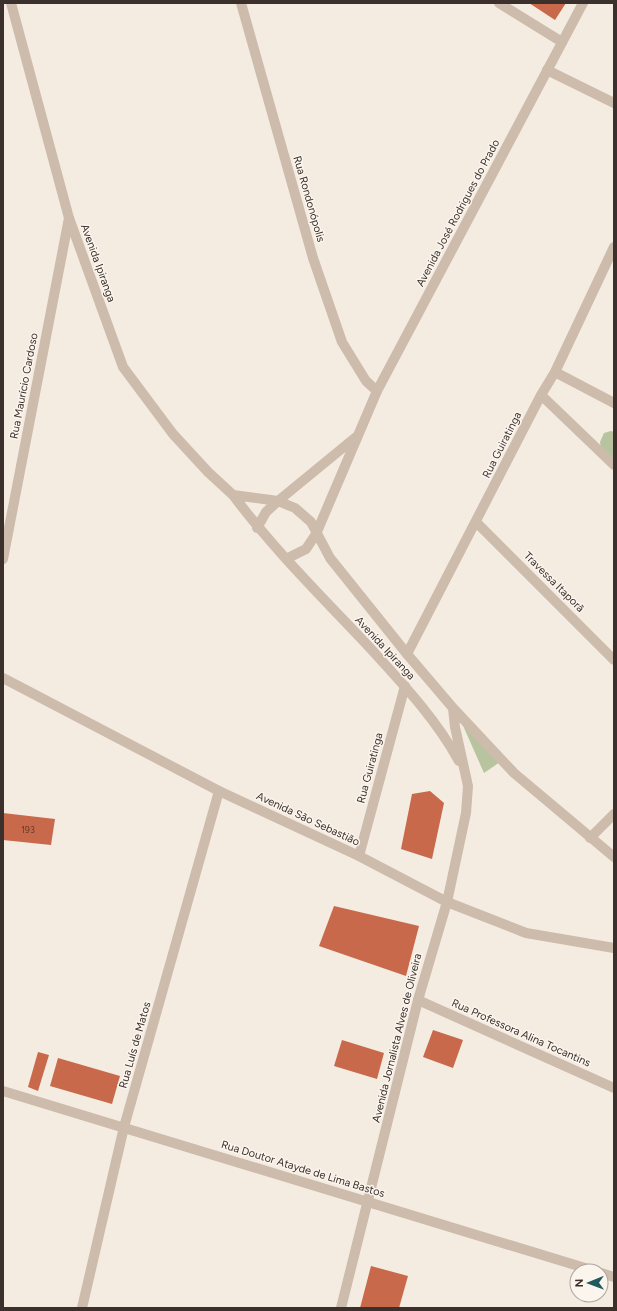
<svg xmlns="http://www.w3.org/2000/svg" width="617" height="1311" font-family="Figtree,sans-serif">
  <style>
    .green { fill: #b8c4a0 }
    .building { fill: #c8694b }
    .lines { fill: none; stroke-linecap: round; stroke-linejoin: round }
    .minor { stroke: #cdbbac; stroke-width: 10 }
    .tertiary { stroke: #cdbbac; stroke-width: 10 }
    .labels { text-anchor: middle; dominant-baseline: central; stroke-width: 3; stroke-linejoin: round; paint-order: stroke }
    .number-label { font-size: 9px; fill: #5e3e33 }
    .street-label { font-size: 11px; fill: #3b302b; stroke: #fbf5ee }
  </style>
  <rect width="100%" height="100%" fill="#f4ebe1"/>
  <path class="green" d="M611 431 614 432V461L601 449 600 442 604 433Z
    M461 721 500 762 484 773Z"/>
  <path class="building" d="M529 3H566L555 20Z
    M430 791 444 803 432 859 401 849 412 794Z
    M3 813 55 819 51 845 3 840Z
    M334 906 419 926 406 976 319 946Z
    M433 1030 463 1040 453 1068 423 1057Z
    M342 1040 384 1053 377 1079 334 1066Z
    M38 1052 49 1055 38 1091 28 1087Z
    M58 1058 120 1076 112 1104 50 1086Z
    M371 1266 408 1276 399 1308H360Z"/>
  <g class="lines">
    <path class="minor" d="M241 3 313 258 342 342 366 381 377 391
      M499 3 562 42
      M547 70 614 103
      M555 372 614 403
      M541 395 614 465
      M476 522 614 660
      M3 559 69 218
      M407 654 541 395 555 372 614 247
      M590 838 614 814
      M359 856 405 686
      M418 1000 614 1088
      M3 1091 595 1271
      M601 1273 614 1277
      M82 1308 124 1127 219 791"/>
    <path class="tertiary" d="M11 3 69 218 123 367 173 434 208 472 233 495 278 501 295 508 311 522 330 558 407 654 453 708 514 773 614 857
      M233 495C274 550 324 599 371 649 403 684 436 719 459 761
      M257 528 266 512 278 501 356 437
      M286 559 306 549 316 534 377 391 583 3
      M3 678 219 791 359 856 447 902 526 933 614 948
      M341 1308 418 1000 447 902 466 813 468 786 455 727 453 708"/>
  </g>
  <g class="labels">
    <g class="number-label">
      <text x="28" y="829">193</text>
    </g>
    <g class="street-label">
      <text transform="translate(309 199) rotate(74)">Rua Rondonópolis</text>
      <text transform="translate(458 213) rotate(-62)">Avenida José Rodrigues do Prado</text>
      <text transform="translate(98 263) rotate(70)">Avenida Ipiranga</text>
      <text transform="translate(24 386) rotate(-79)">Rua Maurício Cardoso</text>
      <text transform="translate(502 445) rotate(-63)">Rua Guiratinga</text>
      <text transform="translate(554 582) rotate(45)">Travessa Itaporã</text>
      <text transform="translate(385 648) rotate(47)">Avenida Ipiranga</text>
      <text transform="translate(370 768) rotate(-75)">Rua Guiratinga</text>
      <text transform="translate(308 819) rotate(25)">Avenida São Sebastião</text>
      <text transform="translate(521 1033) rotate(24)">Rua Professora Alina Tocantins</text>
      <text transform="translate(397 1038) rotate(-76)">Avenida Jornalista Alves de Oliveira</text>
      <text transform="translate(135 1045) rotate(-74)">Rua Luís de Matos</text>
      <text transform="translate(303 1169) rotate(17)">Rua Doutor Atayde de Lima Bastos</text>
    </g>
  </g>
  <rect width="617" height="1311" fill="none" stroke="#3b302b" stroke-width="8"/>
  <g transform="translate(589 1283) rotate(269)"><circle r="19" fill="#fbf5ee" stroke="#aea6a0"/>
  <path d="M0-3L7 15L0 10L-7 15Z" fill="#1f5a5e"/>
  <text y="-6" font-size="11" font-weight="bold" text-anchor="middle" fill="#3b302b">N</text>
  </g>
</svg>
